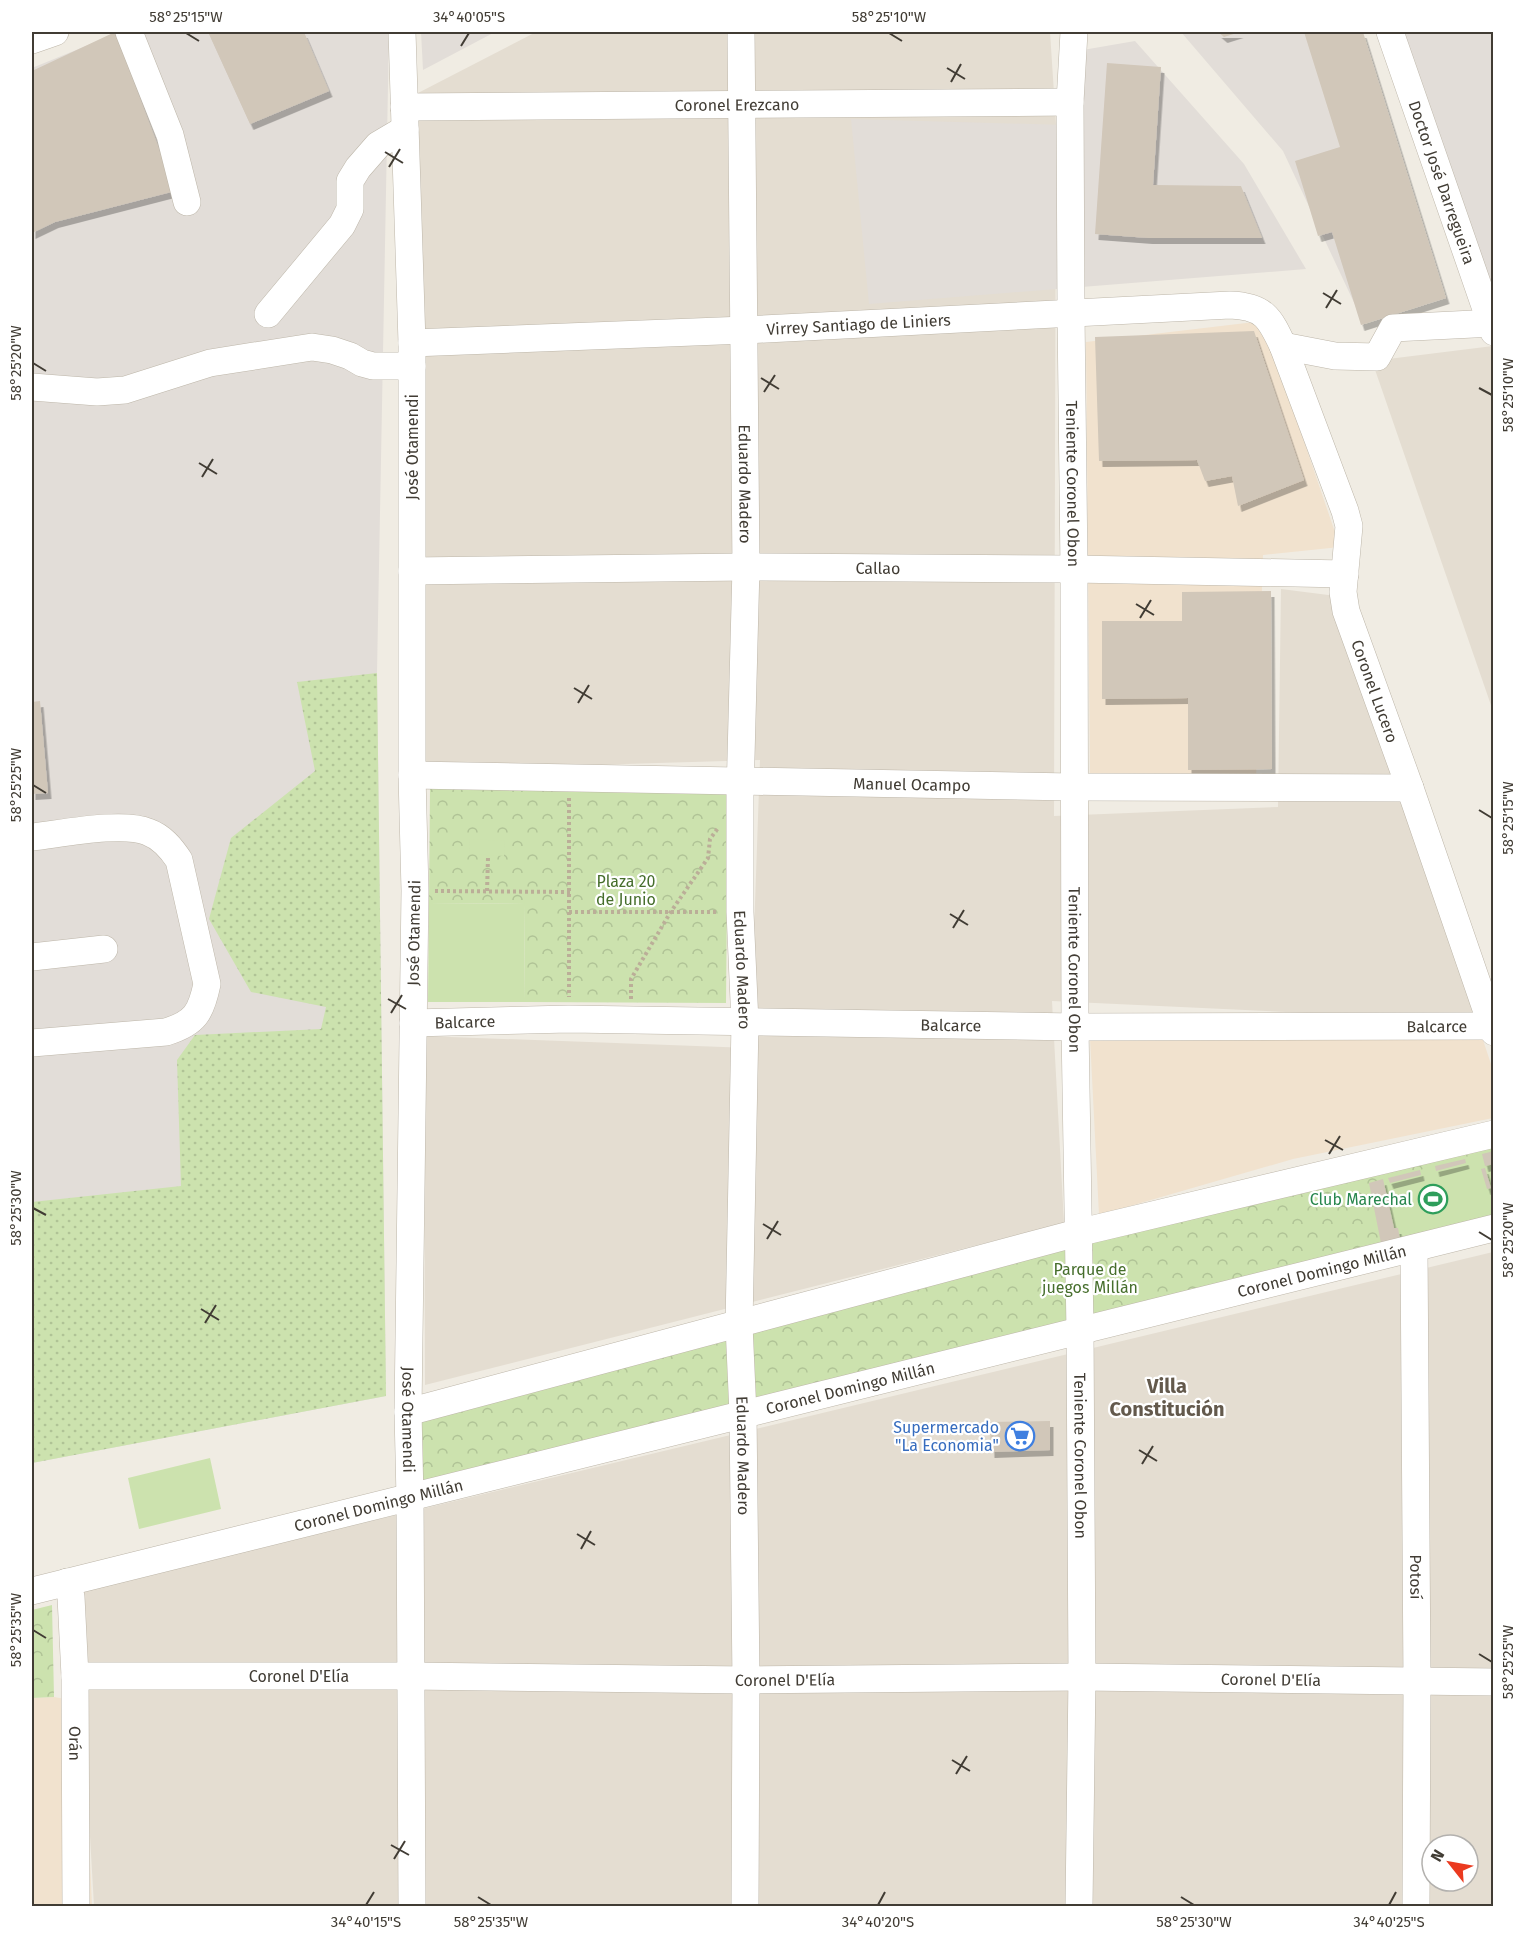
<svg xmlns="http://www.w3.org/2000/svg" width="1525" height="1938" font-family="'Fira Sans',sans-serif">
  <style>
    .residential { fill: #e4ddd1; fill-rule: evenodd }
    .commercial { fill: #f1e2ce }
    .industrial { fill: #e2ddd8 }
    .grass { fill: url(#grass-dots) }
    .forest { fill: url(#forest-crowns) }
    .pitch { fill: #cce2ae }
    .building { fill: #d1c7b9; filter: url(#shadow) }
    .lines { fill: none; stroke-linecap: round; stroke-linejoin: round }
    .minor-casing { stroke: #bdb6a9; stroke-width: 28 }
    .path { stroke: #bbae98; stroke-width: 4; stroke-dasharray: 3 3; stroke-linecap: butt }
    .minor { stroke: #fff; stroke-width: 27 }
    .ticks { fill: none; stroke: #413c34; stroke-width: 2 }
    .labels { text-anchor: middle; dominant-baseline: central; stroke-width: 4.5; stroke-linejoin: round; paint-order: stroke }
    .street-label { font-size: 16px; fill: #413c34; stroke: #fff }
    .park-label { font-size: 16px; fill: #466e2c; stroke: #fff }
    .leisure-label { font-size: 16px; fill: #27864d; stroke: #fff; text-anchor: end }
    .shop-label { font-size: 16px; fill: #366cbe; stroke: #fff; text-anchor: end }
    .quarter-label { font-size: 20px; font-weight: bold; fill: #63594c; stroke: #fff }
    .neatline { fill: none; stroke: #413c34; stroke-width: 2 }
    .ticks-label { font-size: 15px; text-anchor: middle; fill: #413c34 }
  </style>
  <defs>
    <pattern id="grass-dots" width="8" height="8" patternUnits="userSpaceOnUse" patternTransform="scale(1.5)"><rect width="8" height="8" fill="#cce2ae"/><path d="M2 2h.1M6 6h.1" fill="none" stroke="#b0c396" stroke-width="1.8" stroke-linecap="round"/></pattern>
    <pattern id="forest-crowns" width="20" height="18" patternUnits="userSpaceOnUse" patternTransform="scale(1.5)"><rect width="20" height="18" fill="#cce2ae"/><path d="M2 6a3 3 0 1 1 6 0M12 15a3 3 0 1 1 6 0" fill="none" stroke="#b0c396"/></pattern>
    <filter id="shadow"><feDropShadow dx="3.5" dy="6" stdDeviation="0" flood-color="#0004"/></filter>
  </defs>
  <rect width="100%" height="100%" fill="#f0ece3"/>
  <path class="residential" d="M536 32H1050L1056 124 1054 816 1278 807 1281 589 1344 597 1478 1021 1052 1001 1064 1223 425 1385 424 1036 750 1048 760 760 419 770 418 93Z
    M1493 346V711L1372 361Z
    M1493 1252V1906H94L76 1592ZM1432 1845H1468V1881H1432Z"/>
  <path class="commercial" d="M1263 321 1340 547 1263 555 1256 781 1090 782 1086 342Z
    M1090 1038 1483 1040 1493 1070V1118L1293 1159 1099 1215Z
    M54 1697 83 1702 92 1906H32V1698Z"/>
  <path class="industrial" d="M120 32H389L377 673 386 1396 32 1463V68Z
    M421 32H495L423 70Z
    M1181 32H1356L1438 295 1357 309 1283 151Z
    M1386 32H1493V294Z
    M1135 41 1244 164 1306 269 869 304 851 119 1066 125 1077 51Z"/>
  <path class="grass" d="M377 673 386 1396 32 1463V1202L181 1186 177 1060 195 1035 321 1029 326 1007 251 992 209 919 231 838 315 771 297 682Z"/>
  <path class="forest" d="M430 788 728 789 726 1003 524 1002 525 904 429 903Z
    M1493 1134V1228L410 1498 408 1412Z
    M52 1605 54 1697 32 1698V1610Z"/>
  <path class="pitch" d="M470 839 505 841 504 856 469 854Z
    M429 903 525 904 524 1002H428Z
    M1493 1151V1215L1381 1243 1369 1183Z
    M210 1458 221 1509 139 1529 128 1478Z"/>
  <path class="building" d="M115 32 175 191 55 222 32 233V71Z
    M208 32H304L329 91 250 124Z
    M1218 32H1240L1224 37Z
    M1304 32H1363L1446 298 1361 325 1332 232 1318 236 1295 161 1340 147Z
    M1107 63 1161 67 1153 185 1241 186 1262 238H1149L1095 234Z
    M1254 331 1304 480 1238 506 1232 476 1205 481 1197 460 1099 461 1095 337Z
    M1271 591 1272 769 1188 770V698L1102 699V621H1182V592Z
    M40 701 48 793 32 794V702Z
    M1494 1151V1164L1485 1166 1482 1154Z
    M1465 1159 1466 1163 1436 1171 1435 1166Z
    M1485 1168 1491 1188 1487 1189 1481 1169Z
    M1420 1170 1421 1175 1390 1183 1388 1178Z
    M1383 1179 1394 1228H1398L1400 1239 1381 1243 1369 1183Z
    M1050 1421V1450L991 1452 990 1422Z"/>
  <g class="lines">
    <g class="minor-casing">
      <g id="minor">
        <path d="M129 32 170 135 187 202"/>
        <path id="s1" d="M402 32 412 343V775L415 891 408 1412 410 1498 412 1906"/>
        <path id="s2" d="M741 32 746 567 740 795V912L745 1023 739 1325 743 1414 746 1680 745 1906"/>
        <path id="s3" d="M1074 32 1070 102 1071 313 1074 569 1075 1027 1080 1330 1082 1677 1079 1906"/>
        <path id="s4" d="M1390 32 1494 332"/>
        <path d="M32 40 55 32"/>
        <path id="s5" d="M404 107 1070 102"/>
        <path d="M268 314 342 225 350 209V181L358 168 378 145 405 129"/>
        <path id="s6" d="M412 343 745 330 1230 305C1264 306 1270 318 1283 346L1345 511 1349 526 1343 592 1346 611 1410 788 1494 1032"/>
        <path d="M1283 346 1335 356 1377 357 1393 328 1494 323"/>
        <path d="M32 387 97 392 125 390 210 363 312 347 332 350 350 356 362 363 373 366H412"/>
        <path id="s7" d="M412 571 746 567 1074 569 1345 574"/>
        <path id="s8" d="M412 775 1073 787 1410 788"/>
        <path d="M32 837C60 834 123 821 148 832 162 837 171 848 179 860L207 984C201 1013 195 1023 166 1032L32 1043"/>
        <path d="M32 957 104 949"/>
        <path id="s9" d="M413 1023 569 1019 1075 1027 1491 1026"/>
        <path id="s10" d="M1414 1249 1417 1682 1416 1906"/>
        <path d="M408 1412 1077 1233 1494 1134"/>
        <path id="s11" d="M67 1582 71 1597 75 1676 76 1906"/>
        <path id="s12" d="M32 1591 1494 1228"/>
        <path id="s13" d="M75 1676H410L746 1680 1082 1677 1494 1682"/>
      </g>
    </g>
    <path class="path" d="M569 798V997
      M435 891 570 892
      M487 891 488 858
      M569 912H719
      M631 999V979L670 913 708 858 710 839 718 828"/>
    <use href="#minor" class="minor"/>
  </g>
  <path class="ticks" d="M186 33 199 41M889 33 902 41M461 46 469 33M947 68 965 79M951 82 961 64M385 152 403 163M389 167 400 149M1323 293 1341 304M1326 308 1337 290M33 363 46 371M761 378 779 389M1479 388 1492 395M764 392 775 375M199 463 217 474M202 477 213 459M1136 604 1154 615M1140 618 1151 600M574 688 592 699M578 703 589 685M33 785 46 793M1479 810 1492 818M950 914 968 925M953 928 964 910M388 999 406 1009M391 1013 402 995M1325 1140 1343 1150M1329 1154 1340 1136M33 1208 46 1215M763 1224 781 1235M1479 1232 1492 1240M767 1239 778 1221M201 1309 219 1320M205 1323 216 1305M1139 1450 1157 1461M1142 1464 1153 1446M577 1534 595 1545M581 1549 591 1531M33 1630 46 1638M1479 1654 1492 1662M952 1760 970 1771M956 1774 967 1756M391 1845 409 1855M394 1859 405 1841M478 1897 491 1905M1181 1897 1194 1905M366 1905 374 1892M878 1905 885 1892M1389 1905 1396 1892"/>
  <defs>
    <g id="stadium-ring" transform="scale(1.5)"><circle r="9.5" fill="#fff" stroke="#2e9e5b" stroke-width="1.5"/><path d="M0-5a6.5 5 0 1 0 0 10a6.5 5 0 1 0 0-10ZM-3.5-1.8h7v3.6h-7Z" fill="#2e9e5b"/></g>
    <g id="supermarket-ring" transform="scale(1.5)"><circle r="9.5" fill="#fff" stroke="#3f7fe0" stroke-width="1.5"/><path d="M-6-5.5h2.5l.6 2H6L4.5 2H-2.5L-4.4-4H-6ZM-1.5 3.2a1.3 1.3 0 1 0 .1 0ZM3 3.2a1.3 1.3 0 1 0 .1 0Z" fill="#3f7fe0"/></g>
  </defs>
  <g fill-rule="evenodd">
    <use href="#stadium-ring" x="1433" y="1199"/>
    <use href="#supermarket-ring" x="1020" y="1436"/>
  </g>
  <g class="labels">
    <g class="street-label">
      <text stroke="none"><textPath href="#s5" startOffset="333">Coronel Erezcano</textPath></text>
      <text stroke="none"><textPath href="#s4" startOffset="159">Doctor José Darregueira</textPath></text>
      <text stroke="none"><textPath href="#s6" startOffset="447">Virrey Santiago de Liniers</textPath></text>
      <text transform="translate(412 447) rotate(-90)">José Otamendi</text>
      <text stroke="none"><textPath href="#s2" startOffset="452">Eduardo Madero</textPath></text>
      <text stroke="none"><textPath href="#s3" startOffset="452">Teniente Coronel Obon</textPath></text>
      <text stroke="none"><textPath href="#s7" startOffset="466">Callao</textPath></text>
      <text stroke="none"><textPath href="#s6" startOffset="1254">Coronel Lucero</textPath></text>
      <text stroke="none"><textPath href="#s8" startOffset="500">Manuel Ocampo</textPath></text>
      <text transform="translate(414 933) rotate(-89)">José Otamendi</text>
      <text stroke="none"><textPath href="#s2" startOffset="938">Eduardo Madero</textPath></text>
      <text stroke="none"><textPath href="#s3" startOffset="938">Teniente Coronel Obon</textPath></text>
      <text stroke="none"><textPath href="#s9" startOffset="52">Balcarce</textPath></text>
      <text stroke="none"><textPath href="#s9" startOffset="538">Balcarce</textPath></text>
      <text stroke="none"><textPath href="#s9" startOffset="1024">Balcarce</textPath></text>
      <text stroke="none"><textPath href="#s12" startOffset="1329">Coronel Domingo Millán</textPath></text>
      <text stroke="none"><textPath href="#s12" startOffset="843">Coronel Domingo Millán</textPath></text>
      <text stroke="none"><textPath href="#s1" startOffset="1388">José Otamendi</textPath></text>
      <text stroke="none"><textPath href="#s2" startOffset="1424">Eduardo Madero</textPath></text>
      <text stroke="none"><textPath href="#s3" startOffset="1424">Teniente Coronel Obon</textPath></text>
      <text stroke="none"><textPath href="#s12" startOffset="357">Coronel Domingo Millán</textPath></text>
      <text stroke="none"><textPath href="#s10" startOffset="328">Potosí</textPath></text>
      <text stroke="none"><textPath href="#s13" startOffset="224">Coronel D'Elía</textPath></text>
      <text stroke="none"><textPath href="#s13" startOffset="710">Coronel D'Elía</textPath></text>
      <text stroke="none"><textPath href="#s13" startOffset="1196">Coronel D'Elía</textPath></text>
      <text stroke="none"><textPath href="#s11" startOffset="162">Orán</textPath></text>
    </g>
    <g class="park-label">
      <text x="626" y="881">Plaza 20<tspan x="626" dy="18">de Junio</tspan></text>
      <text x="1090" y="1269">Parque de<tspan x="1090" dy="18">juegos Millán</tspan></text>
    </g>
    <g class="leisure-label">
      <text x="1412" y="1199">Club Marechal</text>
    </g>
    <g class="shop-label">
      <text x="999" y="1427">Supermercado<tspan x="999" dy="18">"La Economia"</tspan></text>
    </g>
    <g class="quarter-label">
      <text x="1167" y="1386">Villa<tspan x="1167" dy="23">Constitución</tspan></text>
    </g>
  </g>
  <rect width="1525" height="1938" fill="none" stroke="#ffffff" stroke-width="66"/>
  <g transform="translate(1450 1863) rotate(301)"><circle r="28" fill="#ffffff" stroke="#b3b1ae" stroke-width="1.5"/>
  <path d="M0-4.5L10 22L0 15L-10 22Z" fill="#eb3a1f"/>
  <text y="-9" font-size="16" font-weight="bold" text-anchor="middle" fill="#413c34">N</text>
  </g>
  <rect x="33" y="33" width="1459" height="1872" class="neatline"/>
  <g class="ticks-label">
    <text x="186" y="22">58°25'15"W</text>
    <text x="469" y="22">34°40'05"S</text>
    <text x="889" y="22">58°25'10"W</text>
    <text transform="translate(16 363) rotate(-90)" y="5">58°25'20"W</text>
    <text transform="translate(1508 395) rotate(-90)" y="5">58°25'10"W</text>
    <text transform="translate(16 785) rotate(-90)" y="5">58°25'25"W</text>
    <text transform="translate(1508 818) rotate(-90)" y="5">58°25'15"W</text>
    <text transform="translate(16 1208) rotate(-90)" y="5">58°25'30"W</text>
    <text transform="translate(1508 1240) rotate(-90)" y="5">58°25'20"W</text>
    <text transform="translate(16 1630) rotate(-90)" y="5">58°25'35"W</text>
    <text transform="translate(1508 1662) rotate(-90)" y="5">58°25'25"W</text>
    <text x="366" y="1927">34°40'15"S</text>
    <text x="491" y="1927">58°25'35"W</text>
    <text x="878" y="1927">34°40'20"S</text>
    <text x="1194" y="1927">58°25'30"W</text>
    <text x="1389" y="1927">34°40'25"S</text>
  </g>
</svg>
